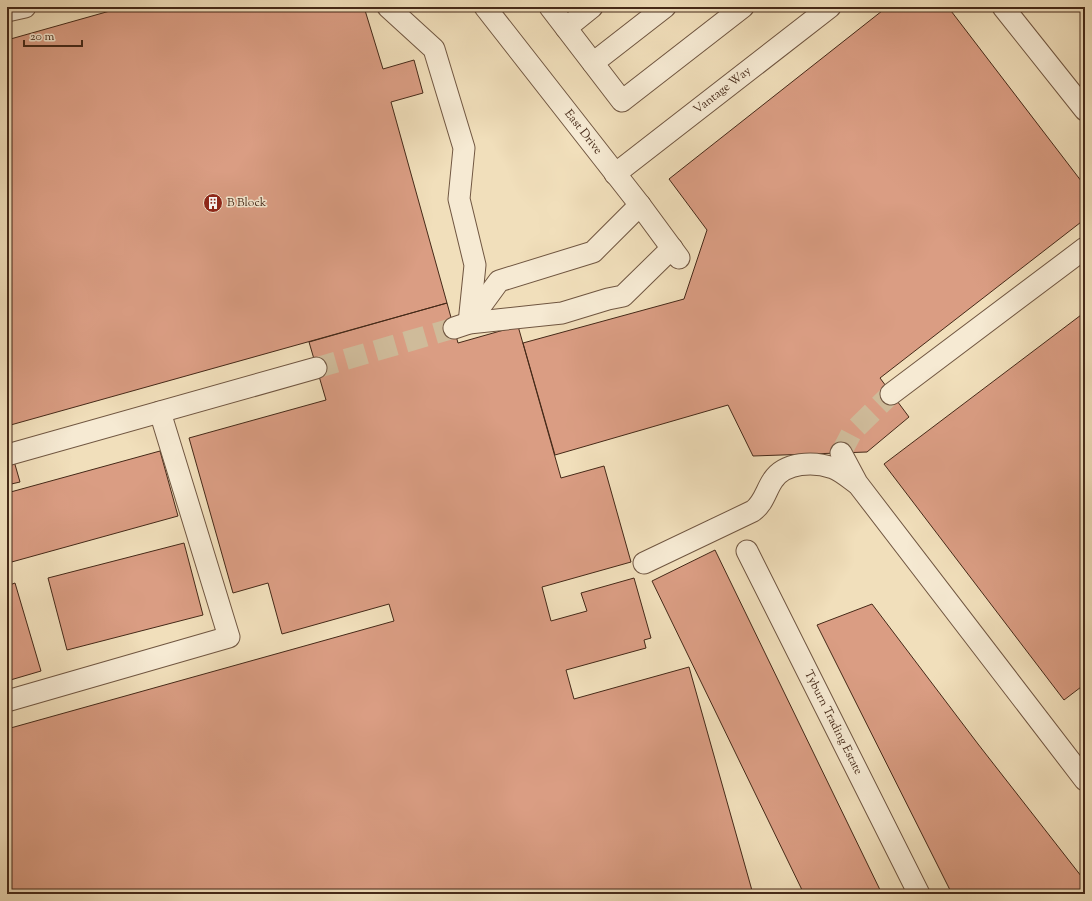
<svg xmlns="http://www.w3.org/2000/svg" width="1092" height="901" font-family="'Sorts Mill Goudy',serif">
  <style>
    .building { fill: #da9d83; stroke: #452918 }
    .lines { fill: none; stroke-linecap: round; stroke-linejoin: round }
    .minor-tunnel { stroke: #cfbb9a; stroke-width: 21; stroke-dasharray: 21 10; stroke-linecap: butt }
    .minor-casing { stroke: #705641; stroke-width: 23 }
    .minor { stroke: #f6ead3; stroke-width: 21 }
    .labels { text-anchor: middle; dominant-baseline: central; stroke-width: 3; stroke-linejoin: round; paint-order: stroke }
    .street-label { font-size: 12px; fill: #452918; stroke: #f6ead3 }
    .poi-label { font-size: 12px; fill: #452918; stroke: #f6ead3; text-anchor: start }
  </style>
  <rect width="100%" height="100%" fill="#f1dfbb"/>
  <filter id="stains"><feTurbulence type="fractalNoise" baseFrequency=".005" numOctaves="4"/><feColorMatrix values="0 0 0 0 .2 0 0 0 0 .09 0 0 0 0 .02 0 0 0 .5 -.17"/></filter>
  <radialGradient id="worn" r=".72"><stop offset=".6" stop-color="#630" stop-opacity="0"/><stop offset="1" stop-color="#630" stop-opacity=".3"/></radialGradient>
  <path class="building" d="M124 7H364L383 69 414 60 423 93 391 102 447 303 7 426V40Z
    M887 7H948L1085 186V219L880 378 909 417 867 452 753 456 728 405 555 455 523 343 684 299 707 230 669 179Z
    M447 303 458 343 518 326 561 478 604 466 631 562 542 587 551 621 587 611 581 593 634 578 651 638 644 640 646 648 566 670 574 699 689 667 753 894H7V729L394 621 389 604 282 634 268 583 233 593 189 438 326 400 309 342Z
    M1085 312V684L1064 700 884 464Z
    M160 451 178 516 8 563 7 559V493Z
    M14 461 20 482 7 485V463Z
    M184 543 203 615 67 650 48 578Z
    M715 550 882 894H804L652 581Z
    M15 583 41 671 7 681V586Z
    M872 604 978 744 1085 881V894H952L817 625Z"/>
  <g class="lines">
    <path class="minor-tunnel" d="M316 368 454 328
      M841 453 852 432 891 394"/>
    <g class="minor-casing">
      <g id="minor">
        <path d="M388 7 434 49 464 148 459 199 475 265 469 323"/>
        <path id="s1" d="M485 7 640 205 679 258"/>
        <path d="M550 7 622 101 743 7"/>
        <path d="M1003 7 1085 110"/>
        <path d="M7 11 25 7"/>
        <path d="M566 28 592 7"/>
        <path d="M593 63 665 7"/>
        <path id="s2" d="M615 174 830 7"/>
        <path d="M469 322 499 281 593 252 640 205"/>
        <path d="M454 328 469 323 562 313 608 299 623 296 672 248"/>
        <path d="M891 394 1085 248"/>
        <path d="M841 453 857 483 1085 780"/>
        <path d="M7 455 316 368"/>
        <path id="s3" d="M747 551 919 894"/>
        <path d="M644 563 753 511C764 503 766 490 773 480 785 462 814 461 833 468 841 471 849 478 856 483"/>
        <path d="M7 701 229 637 160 412"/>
      </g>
    </g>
    <use href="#minor" class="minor"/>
  </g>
  <defs>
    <g id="building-disc" transform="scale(1)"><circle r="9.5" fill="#8f2418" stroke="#f6ead3"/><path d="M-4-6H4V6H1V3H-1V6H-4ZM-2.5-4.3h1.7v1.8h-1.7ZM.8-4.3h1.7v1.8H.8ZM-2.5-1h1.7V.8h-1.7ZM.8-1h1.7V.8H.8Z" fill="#fff"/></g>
  </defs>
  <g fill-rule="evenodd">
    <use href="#building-disc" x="213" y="203"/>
  </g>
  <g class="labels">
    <g class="street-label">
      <text stroke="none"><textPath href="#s2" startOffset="136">Vantage Way</textPath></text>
      <text stroke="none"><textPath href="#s1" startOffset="159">East Drive</textPath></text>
      <text stroke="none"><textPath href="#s3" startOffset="192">Tyburn Trading Estate</textPath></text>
    </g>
    <g class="poi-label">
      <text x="227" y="203">B Block</text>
    </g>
  </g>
  <rect width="1092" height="901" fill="none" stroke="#f1dfbb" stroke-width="24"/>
  <rect x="8" y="8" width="1076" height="885" fill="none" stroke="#452918" stroke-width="2"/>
  <rect x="12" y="12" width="1068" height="877" fill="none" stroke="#452918"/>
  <path d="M24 40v6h58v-6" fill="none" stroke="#452918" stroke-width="2"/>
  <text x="30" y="40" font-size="12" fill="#452918" stroke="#f6ead3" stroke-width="3" paint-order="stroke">20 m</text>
  <rect width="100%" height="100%" filter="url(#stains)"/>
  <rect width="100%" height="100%" fill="url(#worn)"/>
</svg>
